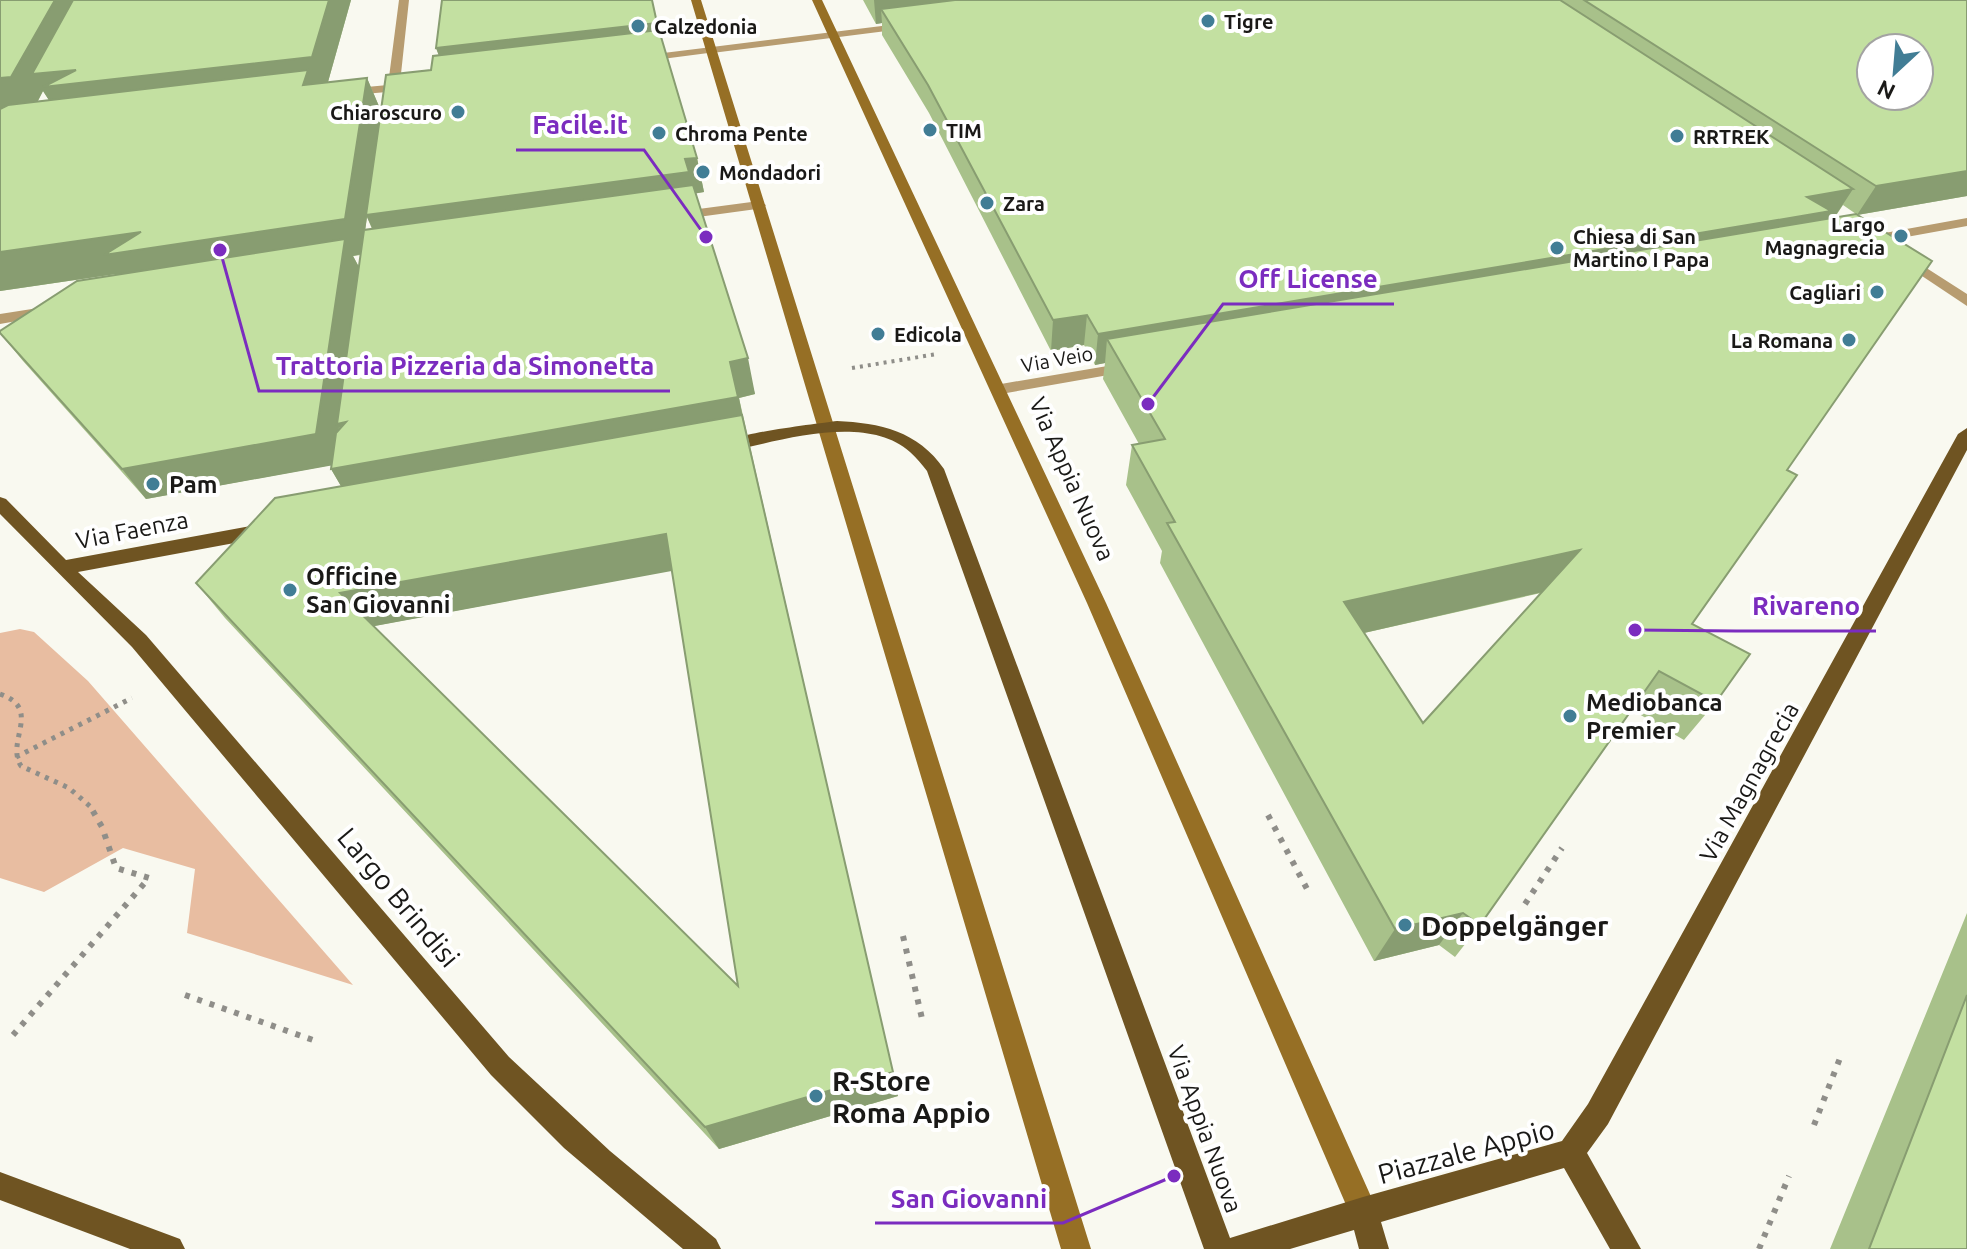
<svg xmlns="http://www.w3.org/2000/svg" width="1967" height="1249" font-family="Ubuntu,sans-serif">
  <style>
    .green { fill: #e8bda1 }
    .lines { fill: none; stroke-linecap: round; stroke-linejoin: round }
    .path-far2 { stroke: #8f8e89; stroke-width: 4; stroke-dasharray: 3 5; stroke-linecap: butt }
    .path-far1 { stroke: #8f8e89; stroke-width: 5; stroke-dasharray: 4 6; stroke-linecap: butt }
    .path { stroke: #8f8e89; stroke-width: 6; stroke-dasharray: 5 8; stroke-linecap: butt }
    .minor { fill: #b79c70; fill-rule: evenodd }
    .tertiary { fill: #b79c70; fill-rule: evenodd }
    .secondary { fill: #966f25; fill-rule: evenodd }
    .primary { fill: #6f5422; fill-rule: evenodd }
    .wall { fill: #a8c18a; fill-rule: evenodd }
    .shaded-wall { fill: #889d71 }
    .building { fill: #c3e0a1; stroke: #889d71; stroke-width: 2; fill-rule: evenodd }
    .poi-dot { fill: #417d95; stroke: #fff; stroke-width: 3 }
    .labels { text-anchor: middle; dominant-baseline: central; stroke-width: 8; stroke-linejoin: round; paint-order: stroke }
    .far-poi-label { font-size: 20px; font-weight: bold; fill: #1a1917; stroke: #fff; text-anchor: start }
    .far-street-label { font-size: 20px; fill: #1a1917; stroke: #fff }
    .street-label { font-size: 24px; fill: #1a1917; stroke: #fff }
    .poi-label { font-size: 24px; font-weight: bold; fill: #1a1917; stroke: #fff; text-anchor: start }
    .near-street-label { font-size: 28px; fill: #1a1917; stroke: #fff }
    .near-poi-label { font-size: 28px; font-weight: bold; fill: #1a1917; stroke: #fff; text-anchor: start }
    .leader { fill: none; stroke: #7b2cbf; stroke-width: 3 }
    .callout-dot { fill: #7b2cbf; stroke: #fff; stroke-width: 3 }
    .callout-label { font-size: 26px; text-anchor: middle; font-weight: bold; fill: #7b2cbf; stroke: #fff; stroke-width: 8; stroke-linejoin: round; paint-order: stroke }
  </style>
  <rect width="100%" height="100%" fill="#f9f9f0"/>
  <path class="green" d="M20 629 34 632 88 681 353 985 187 933 195 869 123 848 44 892 0 878V633Z"/>
  <g class="lines">
    <path class="path-far2" d="M852 368 937 354"/>
    <path class="path-far1" d="M0 694C43 709 5 741 21 766L69 788 92 808
      M16 757 132 698"/>
    <path class="path" d="M1268 815 1307 889
      M1525 904 1562 848
      M903 936 923 1023
      M185 995 313 1040
      M13 1035 149 878 116 868 102 827 90 806
      M1814 1125 1842 1053
      M1759 1249 1789 1176"/>
    <path class="minor" d="M399 0H409L400 83 409 82 415 86 399 91 398 100 392 104 386 100 387 92 341 96 339 93 345 89 388 85Z
      M712 47 716 48V52L639 62 633 59 639 56Z
      M759 201 766 205 764 208 676 220 669 216 676 212Z
      M1967 218V226L1868 244 1861 240 1868 236Z
      M1903 253 1967 294V306L1898 260 1896 257Z
      M51 306 59 311 56 314 0 324V314Z
      M1131 362 1139 367 1137 370 1001 394 993 389 1001 384Z"/>
    <path class="tertiary" d="M906 23 911 26 910 28 712 53 706 50 712 47Z"/>
    <path class="secondary" d="M691 0H701L1091 1249H1061Z
      M812 0H822L1106 603 1373 1201 1377 1211 1373 1221 1363 1225 1353 1221 1087 603Z"/>
    <path class="primary" d="M837 421C880 423 918 431 944 469L1230 1238 1363 1197 1562 1141 1588 1104 1958 434 1967 428V450L1608 1124 1587 1153 1641 1249H1610L1564 1168 1381 1222 1389 1249H1359L1354 1230 1290 1249H1204L927 471C922 465 917 458 910 452 865 412 775 442 723 453L714 447C726 434 815 424 837 421Z
      M0 497 6 499 66 560 267 523 274 525 276 530 274 535 267 537 78 572 146 635 509 1057 610 1151 716 1239 721 1249H683L564 1148 491 1075 132 647 0 514Z
      M0 1172 180 1239 185 1249H130L0 1200Z"/>
  </g>
  <path class="wall" d="M0 0H351L328 82 367 78 381 111 431 70 439 55 436 48 659 30 697 158 704 192 696 193 755 394 739 398 898 1096 719 1149 225 618 196 583 341 486 331 469V465L146 499 23 361 0 333 117 275 116 274 0 291ZM43 91 49 100 38 101ZM367 217 372 229 365 230ZM361 255 359 267 353 256ZM672 570 738 986 374 626Z
    M863 0H1967V196L1857 215 1787 470 1692 624 1716 702 1684 740 1632 710 1480 925 1455 957 1439 945 1374 961 1160 563 1162 551 1126 485 1132 445 1139 444 1103 379 1105 363 1095 365 1084 345 1051 351 929 113 882 35V23L876 24ZM1843 205 1856 214 1835 217ZM1541 593 1423 723 1364 633Z
    M1967 913V1249H1830Z"/>
  <path class="shaded-wall" d="M55 0H351L326 89 54 108 43 91 33 110 0 113V78Z
    M874 0H1068L881 9 882 23 876 24Z
    M657 23 663 50 446 75 436 48Z
    M367 78 381 111 685 159 697 158 704 192 382 250 367 217 362 254 353 256 360 269 346 422 358 460 339 427 334 465 146 499 122 469 128 291 116 274 0 291V252Z
    M1967 171V196L1857 215 1876 186Z
    M1853 189 1834 218 1107 339 1105 363 1095 365 1098 334 1807 197Z
    M1087 315 1084 345 1051 351 1053 320Z
    M748 358 755 394 739 398 746 433 352 505 331 469 730 362Z
    M666 534 677 570 364 628 340 593Z
    M1580 550 1556 589 1329 641 1344 602Z
    M1463 913 1439 945 1374 961 1395 929Z
    M893 1072 898 1096 719 1149 705 1127Z"/>
  <path class="building" d="M0 0H55L11 77 0 78Z
    M73 0H329L312 57 43 87 76 70 32 74Z
    M442 0H652L657 23 436 48Z
    M955 0H1560L1853 189 1807 197 1831 211 1098 334 1087 315 1053 320 928 85 881 9Z
    M1584 0H1967V171L1876 186ZM1871 48H1919V96H1871Z
    M659 30 697 158 685 159 689 172 366 215 386 75 431 70 433 56Z
    M308 70 303 85 367 78 345 219 104 255 141 232 0 252V109L8 105Z
    M693 185 748 358 730 362 738 397 331 469 336 433 346 422 337 424 364 230Z
    M1856 214 1932 261 1787 470 1797 475 1692 624 1750 654 1716 702 1659 671 1480 925 1463 913 1395 929 1167 523 1175 522 1132 445 1165 439 1107 339ZM1580 550 1423 723 1344 602Z
    M345 239 316 434 122 469 0 333V331L77 281Z
    M742 415 893 1072 705 1127 196 583 275 498ZM666 534 738 986 340 593Z
    M1967 995V1249H1869Z"/>
  <g class="poi-dot">
    <circle cx="1208" cy="21" r="8"/>
    <circle cx="638" cy="26" r="8"/>
    <circle cx="458" cy="112" r="8"/>
    <circle cx="930" cy="130" r="8"/>
    <circle cx="659" cy="133" r="8"/>
    <circle cx="1677" cy="136" r="8"/>
    <circle cx="703" cy="172" r="8"/>
    <circle cx="987" cy="203" r="8"/>
    <circle cx="1901" cy="236" r="8"/>
    <circle cx="1557" cy="248" r="8"/>
    <circle cx="1877" cy="292" r="8"/>
    <circle cx="878" cy="334" r="8"/>
    <circle cx="1849" cy="340" r="8"/>
    <circle cx="153" cy="484" r="8"/>
    <circle cx="290" cy="590" r="8"/>
    <circle cx="1570" cy="716" r="8"/>
    <circle cx="1405" cy="925" r="8"/>
    <circle cx="816" cy="1096" r="8"/>
  </g>
  <g class="labels">
    <g class="far-poi-label">
      <text x="1224" y="21">Tigre</text>
      <text x="654" y="26">Calzedonia</text>
      <text x="442" y="112" text-anchor="end">Chiaroscuro</text>
      <text x="946" y="130">TIM</text>
      <text x="675" y="133">Chroma Pente</text>
      <text x="1693" y="136">RRTREK</text>
      <text x="719" y="172">Mondadori</text>
      <text x="1003" y="203">Zara</text>
      <text x="1885" y="224" text-anchor="end">Largo<tspan x="1885" dy="23">Magnagrecia</tspan></text>
      <text x="1573" y="236">Chiesa di San<tspan x="1573" dy="23">Martino I Papa</tspan></text>
      <text x="1861" y="292" text-anchor="end">Cagliari</text>
      <text x="894" y="334">Edicola</text>
      <text x="1833" y="340" text-anchor="end">La Romana</text>
    </g>
    <g class="far-street-label">
      <text transform="translate(1057 359) rotate(-10)">Via Veio</text>
    </g>
    <g class="street-label">
      <text transform="translate(1072 479) rotate(66)">Via Appia Nuova</text>
      <text transform="translate(132 530) rotate(-11)">Via Faenza</text>
      <text transform="translate(1749 782) rotate(-61)">Via Magnagrecia</text>
      <text transform="translate(1205 1129) rotate(70)">Via Appia Nuova</text>
    </g>
    <g class="poi-label">
      <text x="169" y="484">Pam</text>
      <text x="306" y="576">Officine<tspan x="306" dy="28">San Giovanni</tspan></text>
      <text x="1586" y="702">Mediobanca<tspan x="1586" dy="28">Premier</tspan></text>
    </g>
    <g class="near-street-label">
      <text transform="translate(399 897) rotate(50)">Largo Brindisi</text>
      <text transform="translate(1466 1151) rotate(-15)">Piazzale Appio</text>
    </g>
    <g class="near-poi-label">
      <text x="1421" y="925">Doppelgänger</text>
      <text x="832" y="1080">R-Store<tspan x="832" dy="32">Roma Appio</tspan></text>
    </g>
  </g>
  <path class="leader" d="M706 237L644 150H516M1148 404L1223 304H1394M220 250L259 391H670M1635 630L1736 631H1876M1174 1176L1063 1223H875"/>
  <g class="callout-dot">
    <circle cx="706" cy="237" r="8"/>
    <circle cx="1148" cy="404" r="8"/>
    <circle cx="220" cy="250" r="8"/>
    <circle cx="1635" cy="630" r="8"/>
    <circle cx="1174" cy="1176" r="8"/>
  </g>
  <g class="callout-label">
    <text x="580" y="134">Facile.it</text>
    <text x="1308" y="288">Off License</text>
    <text x="465" y="375">Trattoria Pizzeria da Simonetta</text>
    <text x="1806" y="615">Rivareno</text>
    <text x="969" y="1208">San Giovanni</text>
  </g>
  <g transform="translate(1895 72) rotate(206)"><circle r="38" fill="#ffffff" stroke="#a3a3a2" stroke-width="2"/>
  <path d="M0-6L14 30L0 20L-14 30Z" fill="#417d95"/>
  <text y="-12" font-size="22" font-weight="bold" text-anchor="middle" fill="#1a1917">N</text>
  </g>
</svg>
